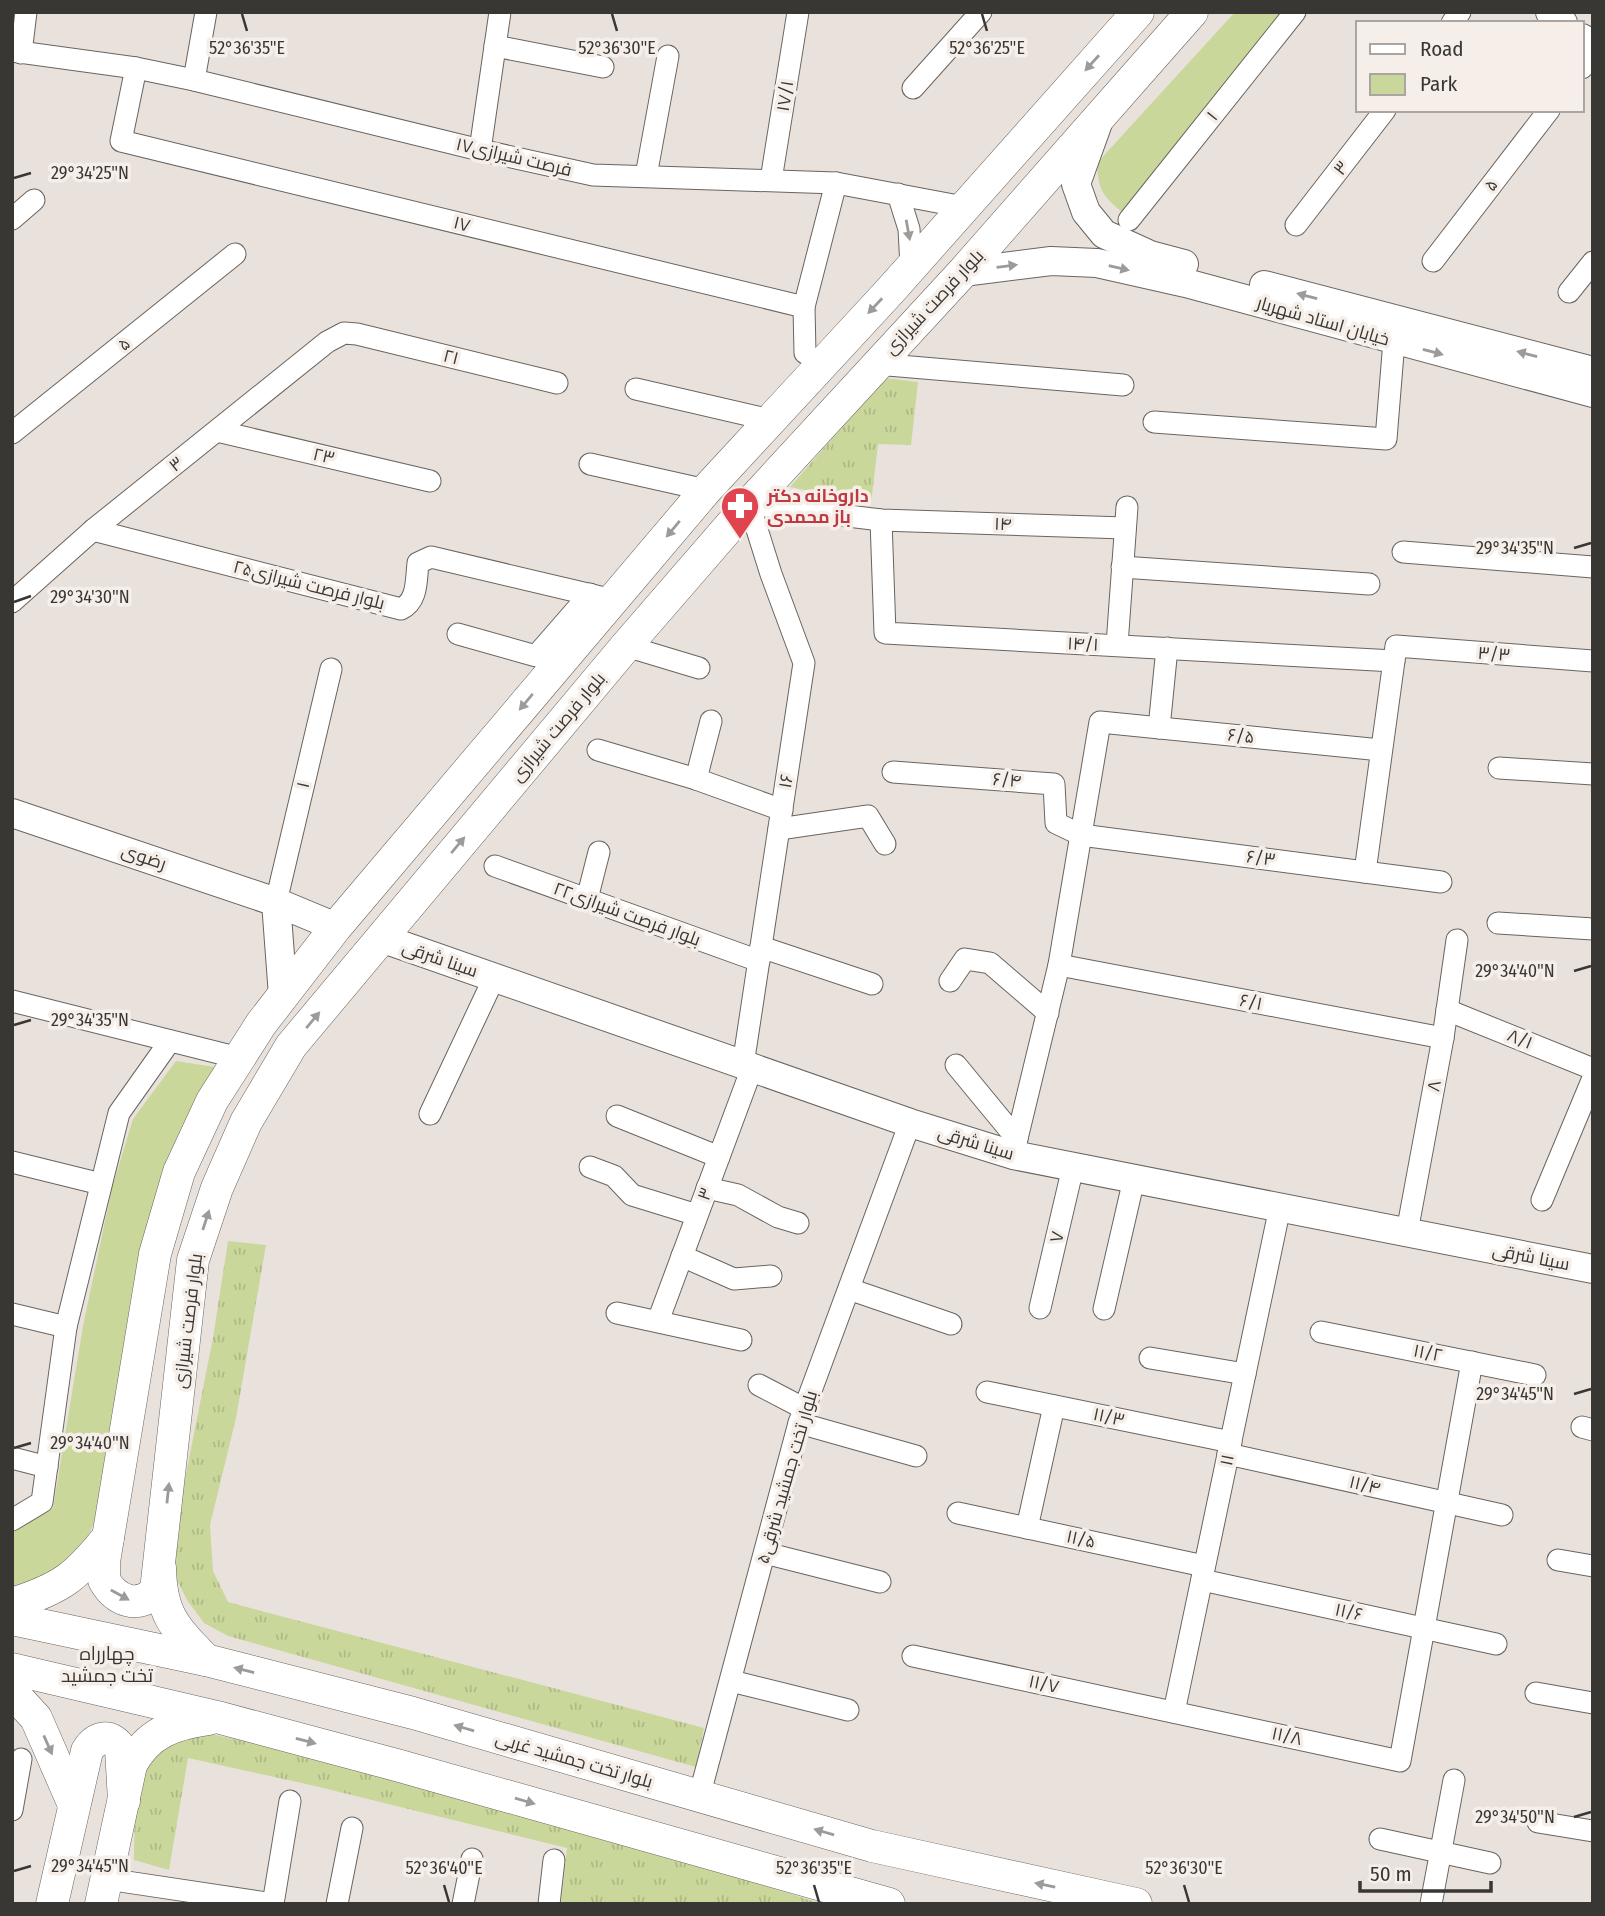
<svg xmlns="http://www.w3.org/2000/svg" width="1605" height="1916" font-family="'Fira Sans Condensed',Cairo,sans-serif">
<style>
.grass{fill:url(#grass-tufts)}
.green{fill:#cad79b}
.lines{fill:none;stroke-linecap:round;stroke-linejoin:round}
.street-casing{stroke:#6a645f;stroke-width:23}
.secondary-casing{stroke:#6a645f;stroke-width:30}
.primary-casing{stroke:#6a645f;stroke-width:33}
.street{stroke:#fff;stroke-width:21}
.secondary{stroke:#fff;stroke-width:28}
.primary{stroke:#fff;stroke-width:32}
.oneway{fill:#9c9b9a}
.ticks{fill:none;stroke:#393734;stroke-width:2.5}
.labels{text-anchor:middle;stroke-width:7;stroke-linejoin:round;paint-order:stroke}
.street-label{font-size:18px;fill:#393734;stroke:#f6efe9}
.health-label{font-size:18px;font-weight:bold;fill:#be3a42;stroke:#f6efe9;text-anchor:start}
.neighbourhood-label{font-size:19px;fill:#39342f;stroke:#f6efe9}
.ticks-label{font-size:18px;text-anchor:middle;fill:#393734;stroke:#f6efe9;stroke-width:7;stroke-linejoin:round;paint-order:stroke}
</style>
<defs>
<pattern id="grass-tufts" width="24" height="20" patternUnits="userSpaceOnUse" patternTransform="scale(1.75)"><rect width="24" height="20" fill="#cad79b"/><path d="M3 7l-1-3M5 7V3M7 7l1-3M15 17l-1-3M17 17v-4M19 17l1-3" fill="none" stroke="#aeb986"/></pattern>
</defs>
<rect width="100%" height="100%" fill="#e9e2dc"/>
<g class="grass">
<polygon points="885,378 918,382 911,445 878,444 871,504 790,487"/>
<polygon points="228,1241 266,1245 236,1418 210,1525 213,1571 228,1602 704,1728 696,1767 228,1636 204,1623 187,1600 172,1570 172,1544 213,1338"/>
<path d="M206 1733C415 1776 619 1839 822 1904H561L567 1848 315 1786 188 1758 169 1870 134 1860C135 1833 132 1760 159 1746 172 1739 192 1737 206 1733Z"/>
</g>
<g class="green">
<path d="M1235 12H1284L1122 212C1102 196 1098 189 1097 163Z"/>
<polygon points="176,1061 215,1067 96,1518 84,1546 70,1566 12,1591 12,1533 53,1508 83,1326 112,1188 133,1119"/>
</g>
<g class="lines">
<g class="street-casing">
<g id="street">
<polyline points="1452,23 1460,12"/>
<polyline points="495,46 603,67"/>
<polyline points="12,51 136,68 194,80 480,150 593,175 836,183 964,207"/>
<polyline points="21,53 26,12"/>
<polyline points="136,68 121,141 804,307"/>
<polyline points="1582,68 1593,54"/>
<polyline points="194,80 206,12"/>
<polyline points="913,88 981,12"/>
<polyline points="480,150 500,12"/>
<polyline points="646,176 668,56"/>
<polyline points="771,180 798,12"/>
<polyline points="898,194 909,229 911,267"/>
<polyline points="12,219 34,200"/>
<polyline points="1129,220 1295,12"/>
<polyline points="1296,225 1385,110"/>
<polyline points="1433,261 1549,110"/>
<polyline points="1569,292 1593,262"/>
<polyline points="805,353 804,307 836,183"/>
<polyline points="876,364 1123,385"/>
<polyline points="636,389 770,420"/>
<polyline points="1154,422 1386,439 1394,341"/>
<polyline points="217,431 430,481"/>
<polyline points="12,433 235,254"/>
<polyline points="590,464 706,490"/>
<polyline points="881,520 885,633 1394,661"/>
<path d="M93 530 401 609C418 601 416 580 418 563L431 557 613 600"/>
<polyline points="1403,552 1593,567"/>
<polyline points="1122,567 1369,584"/>
<polyline points="12,602 93,530 327,342 344,333 357,334 557,383"/>
<polyline points="458,634 536,656 590,594"/>
<polyline points="1117,645 1127,507"/>
<polyline points="626,646 699,668"/>
<polyline points="1159,728 1167,648"/>
<polyline points="598,750 696,779 782,810"/>
<polyline points="1499,768 1593,774"/>
<polyline points="893,772 1054,784 1056,823 1081,835 1441,882"/>
<polyline points="696,779 711,721"/>
<polyline points="779,829 868,816 885,844"/>
<polyline points="495,866 759,961"/>
<polyline points="1365,872 1396,646 1593,661"/>
<polyline points="587,899 599,852"/>
<polyline points="276,902 331,669"/>
<polyline points="1498,923 1593,929"/>
<polyline points="761,947 872,984"/>
<polyline points="1059,965 1443,1038"/>
<polyline points="950,981 965,959 990,963 1048,1013"/>
<polyline points="12,1001 239,1058"/>
<polyline points="1447,1010 1593,1069"/>
<polyline points="743,1065 804,663 771,574 749,504 881,520 1125,528"/>
<polyline points="956,1065 1017,1139"/>
<polyline points="430,1114 494,978"/>
<polyline points="617,1116 719,1157"/>
<polyline points="1013,1155 1059,965 1100,722 1381,750"/>
<polyline points="12,1162 101,1184"/>
<polyline points="590,1167 614,1176 632,1195 697,1215"/>
<polyline points="707,1188 738,1195 778,1217 798,1223"/>
<polyline points="1542,1200 1593,1078"/>
<polyline points="1407,1232 1443,1038 1457,940"/>
<polyline points="682,1256 734,1279 771,1276"/>
<polyline points="849,1289 951,1324"/>
<polyline points="1040,1308 1073,1167"/>
<polyline points="1104,1309 1134,1179"/>
<polyline points="617,1313 741,1340"/>
<polyline points="12,1314 66,1327"/>
<polyline points="658,1321 752,1068"/>
<polyline points="1321,1332 1535,1375"/>
<polyline points="1150,1358 1245,1374"/>
<polyline points="759,1385 805,1409"/>
<polyline points="987,1392 1231,1442"/>
<polyline points="799,1423 916,1456"/>
<polyline points="1582,1427 1593,1430"/>
<polyline points="1228,1454 1502,1515"/>
<polyline points="12,1458 47,1467"/>
<polyline points="958,1513 1204,1566"/>
<polyline points="12,1520 42,1502 66,1327 119,1113 170,1041"/>
<polyline points="1027,1528 1054,1406"/>
<polyline points="765,1553 880,1582"/>
<polyline points="1558,1560 1593,1566"/>
<polyline points="1202,1580 1496,1644"/>
<polyline points="913,1656 1400,1761 1472,1362"/>
<polyline points="731,1681 848,1710"/>
<polyline points="1536,1693 1593,1703"/>
<polyline points="1174,1712 1280,1207"/>
<polyline points="699,1797 799,1423 910,1123"/>
<polyline points="12,1810 21,1759"/>
<polyline points="1538,1822 1593,1831"/>
<polyline points="1380,1839 1490,1863"/>
<polyline points="107,1879 273,1904"/>
<polyline points="273,1904 290,1801"/>
<polyline points="337,1904 352,1828"/>
<polyline points="463,1904 472,1859"/>
<polyline points="549,1904 554,1860"/>
<polyline points="1431,1904 1454,1780"/>
</g>
</g>
<g class="secondary-casing">
<g id="secondary">
<polyline points="1550,12 1563,23"/>
<polyline points="1582,38 1593,46"/>
<polyline points="1099,120 1076,184 1086,212 1104,234 1150,255 1184,264"/>
<polyline points="963,272 1051,261 1097,263 1186,283 1593,393"/>
<polyline points="1264,285 1593,371"/>
<polyline points="12,813 276,902"/>
<polyline points="381,938 910,1123 1013,1155 1593,1269"/>
<polyline points="283,996 276,902 336,927"/>
</g>
</g>
<g class="primary-casing">
<g id="primary">
<path d="M1138 12 890 291 706 490 336 927 261 1024 212 1101 179 1172 155 1254 104 1562V1580C115 1600 139 1611 156 1590L193 1260 217 1188 246 1122 291 1046 626 646 749 504 963 272 1192 12"/>
<path d="M160 1568C161 1615 175 1628 206 1660"/>
<path d="M12 1604C62 1588 76 1577 108 1537"/>
<polyline points="12,1619 206,1660 413,1713 872,1846 1136,1904"/>
<polyline points="12,1669 217,1717 400,1766 889,1904"/>
<polyline points="12,1692 36,1718 74,1805"/>
<path d="M52 1904 87 1751C96 1736 111 1733 121 1749L124 1801"/>
<path d="M101 1904 131 1765C148 1732 174 1724 209 1719"/>
</g>
</g>
<use href="#street" class="street"/>
<use href="#secondary" class="secondary"/>
<use href="#primary" class="primary"/>
</g>
<defs><path id="oneway-solid" d="M-6-.8H1V-3.2L6.5 0L1 3.2V.8H-6Z" transform="scale(1.75)"/></defs>
<g class="oneway">
<use href="#oneway-solid" transform="translate(1092 63) rotate(132)"/>
<use href="#oneway-solid" transform="translate(908 230) rotate(80)"/>
<use href="#oneway-solid" transform="translate(1007 266) rotate(-7)"/>
<use href="#oneway-solid" transform="translate(1119 268) rotate(13)"/>
<use href="#oneway-solid" transform="translate(1307 296) rotate(-165)"/>
<use href="#oneway-solid" transform="translate(875 306) rotate(133)"/>
<use href="#oneway-solid" transform="translate(1433 352) rotate(15)"/>
<use href="#oneway-solid" transform="translate(1527 354) rotate(-165)"/>
<use href="#oneway-solid" transform="translate(673 529) rotate(130)"/>
<use href="#oneway-solid" transform="translate(526 702) rotate(130)"/>
<use href="#oneway-solid" transform="translate(458 845) rotate(-50)"/>
<use href="#oneway-solid" transform="translate(313 1020) rotate(-50)"/>
<use href="#oneway-solid" transform="translate(206 1220) rotate(-72)"/>
<use href="#oneway-solid" transform="translate(168 1493) rotate(-84)"/>
<use href="#oneway-solid" transform="translate(120 1595) rotate(29)"/>
<use href="#oneway-solid" transform="translate(244 1670) rotate(-166)"/>
<use href="#oneway-solid" transform="translate(464 1728) rotate(-164)"/>
<use href="#oneway-solid" transform="translate(306 1741) rotate(15)"/>
<use href="#oneway-solid" transform="translate(48 1745) rotate(66)"/>
<use href="#oneway-solid" transform="translate(525 1801) rotate(16)"/>
<use href="#oneway-solid" transform="translate(824 1832) rotate(-164)"/>
<use href="#oneway-solid" transform="translate(1045 1885) rotate(-168)"/>
</g>
<path class="ticks" d="M242 14 247 31M612 14 617 31M982 14 987 31M14 178 31 173M1574 548 1591 543M14 602 31 596M1574 971 1591 966M14 1025 31 1020M1574 1394 1591 1389M14 1448 31 1443M1574 1817 1591 1812M14 1871 31 1866M444 1885 449 1902M814 1885 819 1902M1184 1885 1189 1902"/>
<defs>
<g id="pharmacy-pin" transform="scale(2.0125)"><path d="M0 17L-7.5 6A9.5 9.5 0 1 1 7.5 6Z" fill="#e0444e" stroke="#f6efe9"/><path d="M-2-6h4v4h4v4h-4v4h-4v-4h-4v-4h4Z" fill="#fff"/></g>
</defs>
<g fill-rule="evenodd">
<use href="#pharmacy-pin" x="740" y="506"/>
</g>
<g class="labels">
<g class="street-label">
<text transform="translate(785 96) rotate(-81)" y="6">۱۷/۱</text>
<text transform="translate(1212 116) rotate(-51)" y="6">۱</text>
<text transform="translate(514 157) rotate(13)" y="6">۱۷فرصت شیرازی</text>
<text transform="translate(1341 168) rotate(-52)" y="6">۳</text>
<text transform="translate(1491 185) rotate(-52)" y="6">۵</text>
<text transform="translate(462 224) rotate(14)" y="6">۱۷</text>
<text transform="translate(934 302) rotate(-47)" y="6">بلوار فرصت شیرازی</text>
<text transform="translate(1323 321) rotate(16)" y="6">خیابان استاد شهریار</text>
<text transform="translate(124 344) rotate(-39)" y="6">۵</text>
<text transform="translate(451 357) rotate(14)" y="6">۲۱</text>
<text transform="translate(324 456) rotate(13)" y="6">۲۳</text>
<text transform="translate(176 464) rotate(-39)" y="6">۳</text>
<text transform="translate(1003 524) rotate(2)" y="6">۱۴</text>
<text transform="translate(309 585) rotate(14)" y="6">بلوار فرصت شیرازی۲۵</text>
<text transform="translate(1083 644) rotate(3)" y="6">۱۴/۱</text>
<text transform="translate(1494 654) rotate(4)" y="6">۳/۳</text>
<text transform="translate(558 727) rotate(-50)" y="6">بلوار فرصت شیرازی</text>
<text transform="translate(1241 736) rotate(6)" y="6">۶/۵</text>
<text transform="translate(1007 780) rotate(4)" y="6">۶/۴</text>
<text transform="translate(786 781) rotate(-81)" y="6">۱۶</text>
<text transform="translate(303 785) rotate(-77)" y="6">۱</text>
<text transform="translate(144 857) rotate(19)" y="6">رضوی</text>
<text transform="translate(1261 858) rotate(7)" y="6">۶/۳</text>
<text transform="translate(627 914) rotate(20)" y="6">بلوار فرصت شیرازی۲۲</text>
<text transform="translate(440 959) rotate(19)" y="6">سینا شرقی</text>
<text transform="translate(1251 1002) rotate(11)" y="6">۶/۱</text>
<text transform="translate(1520 1039) rotate(22)" y="6">۸/۱</text>
<text transform="translate(1434 1086) rotate(-80)" y="6">۸</text>
<text transform="translate(976 1143) rotate(17)" y="6">سینا شرقی</text>
<text transform="translate(705 1194) rotate(-70)" y="6">۳</text>
<text transform="translate(1057 1237) rotate(-77)" y="6">۷</text>
<text transform="translate(1531 1257) rotate(11)" y="6">سینا شرقی</text>
<text transform="translate(188 1321) rotate(-83)" y="6">بلوار فرصت شیرازی</text>
<text transform="translate(1428 1353) rotate(11)" y="6">۱۱/۲</text>
<text transform="translate(1109 1417) rotate(12)" y="6">۱۱/۳</text>
<text transform="translate(1227 1460) rotate(-78)" y="6">۱۱</text>
<text transform="translate(787 1477) rotate(-74)" y="6">بلوار تخت جمشید شرقی۵</text>
<text transform="translate(1365 1485) rotate(13)" y="6">۱۱/۴</text>
<text transform="translate(1081 1539) rotate(12)" y="6">۱۱/۵</text>
<text transform="translate(1349 1612) rotate(12)" y="6">۱۱/۶</text>
<text transform="translate(1044 1684) rotate(12)" y="6">۱۱/۷</text>
<text transform="translate(1287 1736) rotate(12)" y="6">۱۱/۸</text>
<text transform="translate(574 1760) rotate(16)" y="6">بلوار تخت جمشید غربی</text>
</g>
<g class="health-label">
<text x="767" y="502">داروخانه دکتر<tspan x="767" dy="21">باز محمدی</tspan></text>
</g>
<g class="neighbourhood-label">
<text x="107" y="1660">چهارراه<tspan x="107" dy="22">تخت جمشید</tspan></text>
</g>
</g>
<g class="ticks-label">
<text x="247" y="54">52°36'35"E</text>
<text x="617" y="54">52°36'30"E</text>
<text x="987" y="54">52°36'25"E</text>
<text x="90" y="179">29°34'25"N</text>
<text x="1515" y="554">29°34'35"N</text>
<text x="90" y="603">29°34'30"N</text>
<text x="1515" y="977">29°34'40"N</text>
<text x="90" y="1026">29°34'35"N</text>
<text x="1515" y="1400">29°34'45"N</text>
<text x="90" y="1449">29°34'40"N</text>
<text x="1515" y="1823">29°34'50"N</text>
<text x="90" y="1872">29°34'45"N</text>
<text x="444" y="1874">52°36'40"E</text>
<text x="814" y="1874">52°36'35"E</text>
<text x="1184" y="1874">52°36'30"E</text>
</g>
<rect width="1605" height="1916" fill="none" stroke="#393734" stroke-width="28"/>
<rect x="1356" y="21" width="228" height="91" fill="#f6efe9" stroke="#aaa5a1" stroke-width="2"/>
<rect x="1370" y="44" width="35" height="10" fill="#ffffff" stroke="#aaa5a1" stroke-width="2"/>
<text x="1420" y="56" font-size="21" fill="#393734">Road</text>
<rect x="1370" y="74" width="35" height="21" fill="#cad79b" stroke="#aaa5a1" stroke-width="2"/>
<text x="1420" y="91" font-size="21" fill="#393734">Park</text>
<path d="M1360 1881v10h131v-10" fill="none" stroke="#393734" stroke-width="3.5"/>
<text x="1370" y="1881" font-size="21" fill="#393734" stroke="#f6efe9" stroke-width="5" paint-order="stroke">50 m</text>
</svg>
